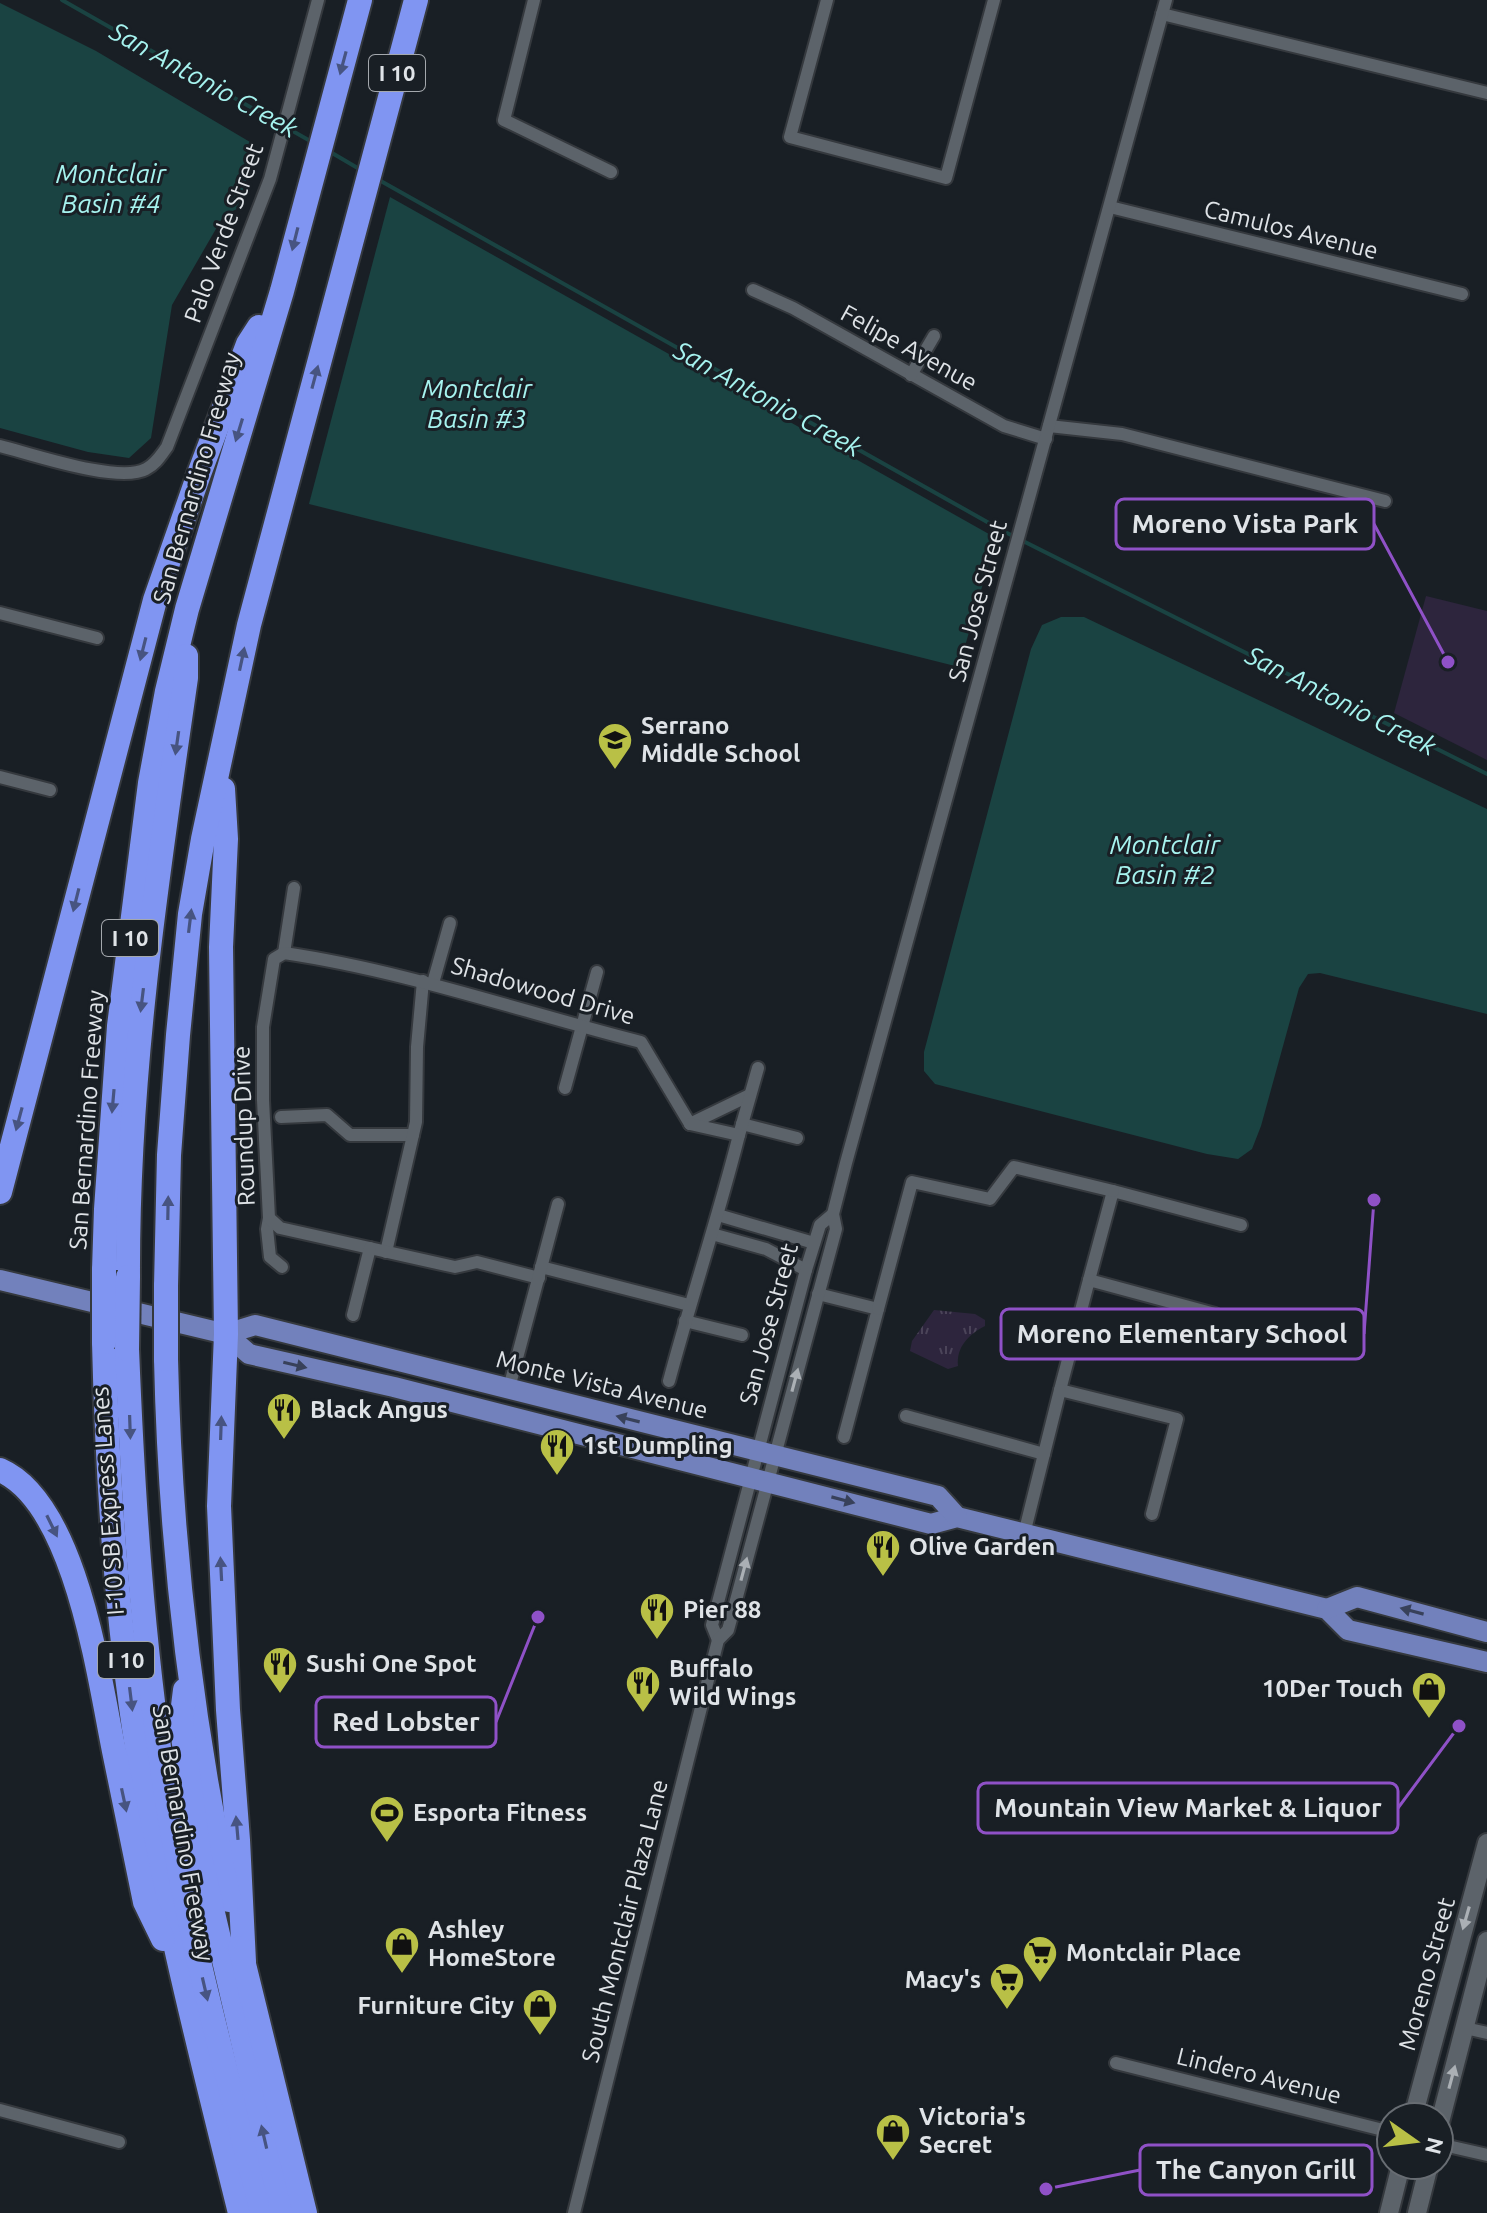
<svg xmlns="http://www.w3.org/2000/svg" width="1487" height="2213" font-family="Ubuntu,sans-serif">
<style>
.grass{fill:url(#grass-tufts)}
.park{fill:#2d253d}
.water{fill:#1a4342}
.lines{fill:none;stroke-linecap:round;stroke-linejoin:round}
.stream{stroke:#1a4342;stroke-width:4}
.street-casing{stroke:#35393e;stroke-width:16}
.secondary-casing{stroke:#35393e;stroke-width:22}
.primary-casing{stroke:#35393e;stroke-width:24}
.highway-casing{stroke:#35393e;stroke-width:28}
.street{stroke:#5c636a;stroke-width:12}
.secondary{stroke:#5c636a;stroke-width:18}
.primary{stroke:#7281bc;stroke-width:20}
.highway{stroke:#8095f2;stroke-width:24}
.highway-bridge-casing{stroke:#35393e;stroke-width:28;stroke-linecap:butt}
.highway-bridge{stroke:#8095f2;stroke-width:24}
.oneway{fill:#475481}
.oneway2{fill:#38415a}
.oneway3{fill:#abb0b5}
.labels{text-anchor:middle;stroke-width:6;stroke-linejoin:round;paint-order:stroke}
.shield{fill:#191f25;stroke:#a4a8ad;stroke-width:2}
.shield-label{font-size:22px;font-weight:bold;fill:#dfe3e7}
.street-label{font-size:24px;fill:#dfe3e7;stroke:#191f25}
.poi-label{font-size:24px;font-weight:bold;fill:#dfe3e7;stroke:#191f25;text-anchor:start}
.water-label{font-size:26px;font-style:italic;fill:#a6f3ef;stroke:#191f25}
.leader{fill:none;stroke:#8f51c7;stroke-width:3}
.callout-dot{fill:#8f51c7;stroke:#191f25;stroke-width:3}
.callout{fill:#191f25;stroke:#8f51c7;stroke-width:3}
.callout-label{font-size:26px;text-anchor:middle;font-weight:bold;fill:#dfe3e7}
</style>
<defs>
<pattern id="grass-tufts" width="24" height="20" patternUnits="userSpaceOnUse" patternTransform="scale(2)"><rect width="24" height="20" fill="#2d253d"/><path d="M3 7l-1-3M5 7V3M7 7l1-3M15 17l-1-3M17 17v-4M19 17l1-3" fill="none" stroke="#4b4459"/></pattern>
</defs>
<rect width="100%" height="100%" fill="#191f25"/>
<path class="grass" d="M934 1310 975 1314 985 1320V1326C969 1334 956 1347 958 1366L948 1369 910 1351 912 1341Z"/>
<polygon class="park" points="1426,596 1487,611 1487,760 1394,713"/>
<g class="water">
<polygon points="0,3 96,51 250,142 256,150 237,209 224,215 172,305 151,438 129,458 88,452 0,428"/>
<polygon points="390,197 996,538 959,667 309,504"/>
<polygon points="1061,617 1084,617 1487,809 1487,1014 1320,973 1308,974 1299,988 1261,1126 1252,1149 1238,1159 1207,1154 935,1084 924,1071 924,1052 1031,649 1042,625"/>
</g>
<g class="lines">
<g class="stream">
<polyline points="62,0 312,142"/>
<polyline points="327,150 361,170"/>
<polyline points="379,180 1005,532 1487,774"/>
</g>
<g class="street-casing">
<g id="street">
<polyline points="534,0 504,120 611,172"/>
<polyline points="827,0 790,137 946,178 994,0"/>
<polyline points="1162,14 1487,93"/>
<polyline points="1110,207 1462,294"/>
<polyline points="753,290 793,308 1004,426 1046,439"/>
<polyline points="911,375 934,336"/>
<polyline points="1049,426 1122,434 1385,501"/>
<path d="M0 446C32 454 119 484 146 469 156 464 161 455 167 447L270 179 318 0"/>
<polyline points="0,613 97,638"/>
<polyline points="0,777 50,790"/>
<polyline points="284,953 294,888"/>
<polyline points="433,983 450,923"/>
<polyline points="565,1088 597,972"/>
<polyline points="281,1117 327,1115 350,1135 413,1135"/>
<polyline points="690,1124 750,1095"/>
<polyline points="742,1124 797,1138"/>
<polyline points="739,1135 758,1068"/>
<polyline points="718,1215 814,1243"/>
<polyline points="269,1218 267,1229 270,1257 282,1267"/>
<polyline points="712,1234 766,1249 806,1270"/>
<polyline points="386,1252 416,1122 417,1047 423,981"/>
<polyline points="541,1267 689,1305"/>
<path d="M539 1278 477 1262 455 1267 280 1228 269 1218 263 1100V1027L274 959 284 953C406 971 522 1012 641 1042L690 1124"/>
<polyline points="1089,1280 1113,1191 1241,1225"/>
<polyline points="818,1294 878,1309 844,1437"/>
<polyline points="878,1309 912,1182 990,1199 1014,1167 1113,1191"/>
<polyline points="353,1315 370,1248"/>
<polyline points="685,1321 742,1335"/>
<path d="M669 1381C691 1299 718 1218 739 1135L690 1124"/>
<polyline points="509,1388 558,1204"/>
<polyline points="1060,1390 1089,1280 1215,1314"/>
<polyline points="906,1416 1044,1454"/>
<polyline points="1024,1534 1060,1390 1177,1419 1152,1514"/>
<polyline points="718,1640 712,1625 806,1270 820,1225 833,1214"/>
<polyline points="1465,2028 1487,2033"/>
<polyline points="1116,2063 1391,2132"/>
<polyline points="0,2110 119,2142"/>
<polyline points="1439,2144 1487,2155"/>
<polyline points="574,2213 718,1640 728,1630 836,1229 833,1214 846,1163 1166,0"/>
</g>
</g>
<g class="secondary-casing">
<g id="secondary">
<polyline points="1413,2117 1487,1843"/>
<polyline points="1439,2126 1487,1941"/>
<polyline points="1389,2213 1401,2165"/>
<polyline points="1417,2213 1429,2165"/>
</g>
</g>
<g class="primary-casing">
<g id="primary">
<polyline points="0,1280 226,1334 249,1354 394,1387 931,1524 957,1517 1327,1609 1348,1630 1487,1662"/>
<polyline points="226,1334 255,1325 938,1496 957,1517"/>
<polyline points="1327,1609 1357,1597 1487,1632"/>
</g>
</g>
<g class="highway-casing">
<g id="highway">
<polyline points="223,789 226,839 221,947 226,1334 219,1506 228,1710 238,1840 244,1962"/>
<polyline points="0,1192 155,600 199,474 248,344 259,327"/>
<polyline points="104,1270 106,1209 119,1026 150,783 167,691 187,609 282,291 360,0"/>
<path d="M128 1277C127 1075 157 877 186 678V656"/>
<polyline points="166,1286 169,1155 178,1035 190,914 203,839 249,625 416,0"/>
<path d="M104 1342C107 1471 115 1600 134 1728 159 1892 200 2052 240 2213"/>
<path d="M127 1349C133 1496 142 1642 165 1788 187 1932 227 2072 262 2213"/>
<path d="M166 1359C170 1541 191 1723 229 1900"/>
<path d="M0 1470C76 1503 99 1678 114 1751 124 1802 135 1852 145 1902L163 1939"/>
<polyline points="185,1690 181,1722 199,1853 283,2213"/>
<polyline points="240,1948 305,2213"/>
</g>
</g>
<use href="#street" class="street"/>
<use href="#secondary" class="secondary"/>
<use href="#primary" class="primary"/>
<use href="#highway" class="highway"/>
<g class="highway-bridge-casing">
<g id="highway-bridge">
<polyline points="104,1342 104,1270"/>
<polyline points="127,1349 128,1277"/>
<polyline points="166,1359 166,1286"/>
</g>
</g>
<use href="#highway-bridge" class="highway-bridge"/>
</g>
<defs><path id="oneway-solid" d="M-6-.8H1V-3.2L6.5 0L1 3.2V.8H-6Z" transform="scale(2)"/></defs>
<g class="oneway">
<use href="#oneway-solid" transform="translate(343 63) rotate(105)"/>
<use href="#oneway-solid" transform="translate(295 239) rotate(104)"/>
<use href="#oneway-solid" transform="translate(315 377) rotate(-75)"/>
<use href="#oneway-solid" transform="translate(239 430) rotate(107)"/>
<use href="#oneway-solid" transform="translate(143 649) rotate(104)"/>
<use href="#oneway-solid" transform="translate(242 659) rotate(-78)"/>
<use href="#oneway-solid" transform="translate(177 743) rotate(98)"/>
<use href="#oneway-solid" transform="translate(76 900) rotate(104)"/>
<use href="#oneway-solid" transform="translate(190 921) rotate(-83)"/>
<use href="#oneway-solid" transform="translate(142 1000) rotate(97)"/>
<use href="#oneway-solid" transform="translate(113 1101) rotate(95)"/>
<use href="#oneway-solid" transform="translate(19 1119) rotate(105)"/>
<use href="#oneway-solid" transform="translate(168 1208) rotate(-89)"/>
<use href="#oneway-solid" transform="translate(130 1427) rotate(88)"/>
<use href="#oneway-solid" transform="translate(221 1428) rotate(-88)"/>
<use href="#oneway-solid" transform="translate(52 1526) rotate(64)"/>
<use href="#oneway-solid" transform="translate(221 1569) rotate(-93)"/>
<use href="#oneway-solid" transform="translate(131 1699) rotate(83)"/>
<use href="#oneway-solid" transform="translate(124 1800) rotate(78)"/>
<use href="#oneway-solid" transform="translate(237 1828) rotate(-95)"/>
<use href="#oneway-solid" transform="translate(205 1989) rotate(77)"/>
<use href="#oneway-solid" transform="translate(264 2137) rotate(-103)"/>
</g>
<g class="oneway2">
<use href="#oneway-solid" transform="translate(295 1365) rotate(13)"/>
<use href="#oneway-solid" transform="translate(628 1419) rotate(-166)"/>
<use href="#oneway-solid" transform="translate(843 1500) rotate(15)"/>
<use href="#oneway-solid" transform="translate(1412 1611) rotate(-165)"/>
</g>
<g class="oneway3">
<use href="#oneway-solid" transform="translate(795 1380) rotate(-75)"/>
<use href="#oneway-solid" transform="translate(744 1569) rotate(-75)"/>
<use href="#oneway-solid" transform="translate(1466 1918) rotate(106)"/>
<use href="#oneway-solid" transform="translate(1452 2077) rotate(-75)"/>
</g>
<defs>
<g id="school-pin" transform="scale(1.8)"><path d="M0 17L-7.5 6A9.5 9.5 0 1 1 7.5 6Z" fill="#b9c046" stroke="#191f25"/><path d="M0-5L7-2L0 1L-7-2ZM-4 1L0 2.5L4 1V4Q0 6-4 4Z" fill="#111"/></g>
<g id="restaurant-pin" transform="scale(1.8)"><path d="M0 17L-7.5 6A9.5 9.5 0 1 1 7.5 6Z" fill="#b9c046" stroke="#191f25"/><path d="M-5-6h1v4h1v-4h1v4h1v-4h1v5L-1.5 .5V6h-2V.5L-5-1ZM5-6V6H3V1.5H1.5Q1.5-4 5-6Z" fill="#111"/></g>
<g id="shop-pin" transform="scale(1.8)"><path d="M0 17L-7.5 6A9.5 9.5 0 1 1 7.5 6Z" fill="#b9c046" stroke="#191f25"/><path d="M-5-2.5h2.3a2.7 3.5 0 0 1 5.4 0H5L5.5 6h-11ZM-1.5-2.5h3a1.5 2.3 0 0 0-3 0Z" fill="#111"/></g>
<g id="stadium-pin" transform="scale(1.8)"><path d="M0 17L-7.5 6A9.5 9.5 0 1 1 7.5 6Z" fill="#b9c046" stroke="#191f25"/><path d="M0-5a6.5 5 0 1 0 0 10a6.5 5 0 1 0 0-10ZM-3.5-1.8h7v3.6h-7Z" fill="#111"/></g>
<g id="supermarket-pin" transform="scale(1.8)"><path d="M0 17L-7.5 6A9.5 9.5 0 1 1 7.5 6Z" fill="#b9c046" stroke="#191f25"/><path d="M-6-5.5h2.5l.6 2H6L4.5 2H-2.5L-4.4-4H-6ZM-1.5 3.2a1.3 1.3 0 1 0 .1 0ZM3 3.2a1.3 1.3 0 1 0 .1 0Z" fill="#111"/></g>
</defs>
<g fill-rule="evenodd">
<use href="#school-pin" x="615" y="740"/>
<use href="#restaurant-pin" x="284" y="1410"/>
<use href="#restaurant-pin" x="557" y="1446"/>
<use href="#restaurant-pin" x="883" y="1547"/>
<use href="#restaurant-pin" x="657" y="1610"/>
<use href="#restaurant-pin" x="280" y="1664"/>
<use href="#restaurant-pin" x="643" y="1683"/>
<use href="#shop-pin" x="1429" y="1689"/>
<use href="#stadium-pin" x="387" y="1813"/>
<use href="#shop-pin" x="402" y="1944"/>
<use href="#supermarket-pin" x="1040" y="1953"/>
<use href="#supermarket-pin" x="1007" y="1980"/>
<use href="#shop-pin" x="540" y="2006"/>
<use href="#shop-pin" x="893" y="2131"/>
</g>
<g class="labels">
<g class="shield">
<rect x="369" y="55" width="56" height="36" rx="6"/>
<rect x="102" y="920" width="56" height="36" rx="6"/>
<rect x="98" y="1642" width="56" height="36" rx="6"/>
</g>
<g class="shield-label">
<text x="397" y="81">I 10</text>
<text x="130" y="946">I 10</text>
<text x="126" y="1668">I 10</text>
</g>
<g class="street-label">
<text transform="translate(1291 230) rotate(14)" y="8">Camulos Avenue</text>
<text transform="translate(224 233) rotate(-70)" y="8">Palo Verde Street</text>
<text transform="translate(909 348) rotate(29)" y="8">Felipe Avenue</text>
<text transform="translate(197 478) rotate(-74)" y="8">San Bernardino Freeway</text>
<text transform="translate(978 601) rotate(-75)" y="8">San Jose Street</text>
<text transform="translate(543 991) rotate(16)" y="8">Shadowood Drive</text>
<text transform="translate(87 1120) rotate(-86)" y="8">San Bernardino Freeway</text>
<text transform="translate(244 1126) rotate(-92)" y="8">Roundup Drive</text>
<text transform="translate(769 1324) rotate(-75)" y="8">San Jose Street</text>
<text transform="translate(602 1385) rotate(14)" y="8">Monte Vista Avenue</text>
<text transform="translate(108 1501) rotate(-94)" y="8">I-10 SB Express Lanes</text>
<text transform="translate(183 1833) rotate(80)" y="8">San Bernardino Freeway</text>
<text transform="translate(625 1921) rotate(-76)" y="8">South Montclair Plaza Lane</text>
<text transform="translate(1427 1974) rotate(-75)" y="8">Moreno Street</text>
<text transform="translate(1259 2076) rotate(14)" y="8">Lindero Avenue</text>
</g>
<g class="poi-label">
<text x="641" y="734">Serrano<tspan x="641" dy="28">Middle School</tspan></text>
<text x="310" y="1418">Black Angus</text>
<text x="583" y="1454">1st Dumpling</text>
<text x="909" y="1555">Olive Garden</text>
<text x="683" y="1618">Pier 88</text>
<text x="306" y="1672">Sushi One Spot</text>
<text x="669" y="1677">Buffalo<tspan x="669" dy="28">Wild Wings</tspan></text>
<text x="1403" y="1697" text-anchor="end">10Der Touch</text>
<text x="413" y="1821">Esporta Fitness</text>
<text x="428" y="1938">Ashley<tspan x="428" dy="28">HomeStore</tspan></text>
<text x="1066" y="1961">Montclair Place</text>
<text x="981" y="1988" text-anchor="end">Macy's</text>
<text x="514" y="2014" text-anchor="end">Furniture City</text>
<text x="919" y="2125">Victoria's<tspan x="919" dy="28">Secret</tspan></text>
</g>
<g class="water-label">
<text transform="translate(204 80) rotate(29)" y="9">San Antonio Creek</text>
<text x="111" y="183">Montclair<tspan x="111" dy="30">Basin #4</tspan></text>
<text x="477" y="398">Montclair<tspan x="477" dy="30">Basin #3</tspan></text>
<text transform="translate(768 399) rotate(29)" y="9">San Antonio Creek</text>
<text transform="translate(1341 701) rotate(27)" y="9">San Antonio Creek</text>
<text x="1165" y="854">Montclair<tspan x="1165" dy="30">Basin #2</tspan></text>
</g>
</g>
<path class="leader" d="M1448 662L1374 524M1374 1200L1364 1334M538 1617L496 1722M1459 1726L1398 1808M1046 2189L1140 2170"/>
<g class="callout-dot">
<circle cx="1448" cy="662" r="8"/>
<circle cx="1374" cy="1200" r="8"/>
<circle cx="538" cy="1617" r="8"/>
<circle cx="1459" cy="1726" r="8"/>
<circle cx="1046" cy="2189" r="8"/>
</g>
<g class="callout">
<rect x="1116" y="499" width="258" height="50" rx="8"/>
<rect x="1001" y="1309" width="363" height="50" rx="8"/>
<rect x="316" y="1697" width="180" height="50" rx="8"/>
<rect x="978" y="1783" width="420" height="50" rx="8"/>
<rect x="1140" y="2145" width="232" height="50" rx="8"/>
</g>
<g class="callout-label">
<text x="1245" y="533">Moreno Vista Park</text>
<text x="1182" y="1343">Moreno Elementary School</text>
<text x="406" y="1731">Red Lobster</text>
<text x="1188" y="1817">Mountain View Market &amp; Liquor</text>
<text x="1256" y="2179">The Canyon Grill</text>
</g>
<g transform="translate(1415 2141) rotate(104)"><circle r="38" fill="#191f25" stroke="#686d73" stroke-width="2"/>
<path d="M0-6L14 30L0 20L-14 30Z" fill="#b9c046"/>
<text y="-12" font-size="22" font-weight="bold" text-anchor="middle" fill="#dfe3e7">N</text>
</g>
</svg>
